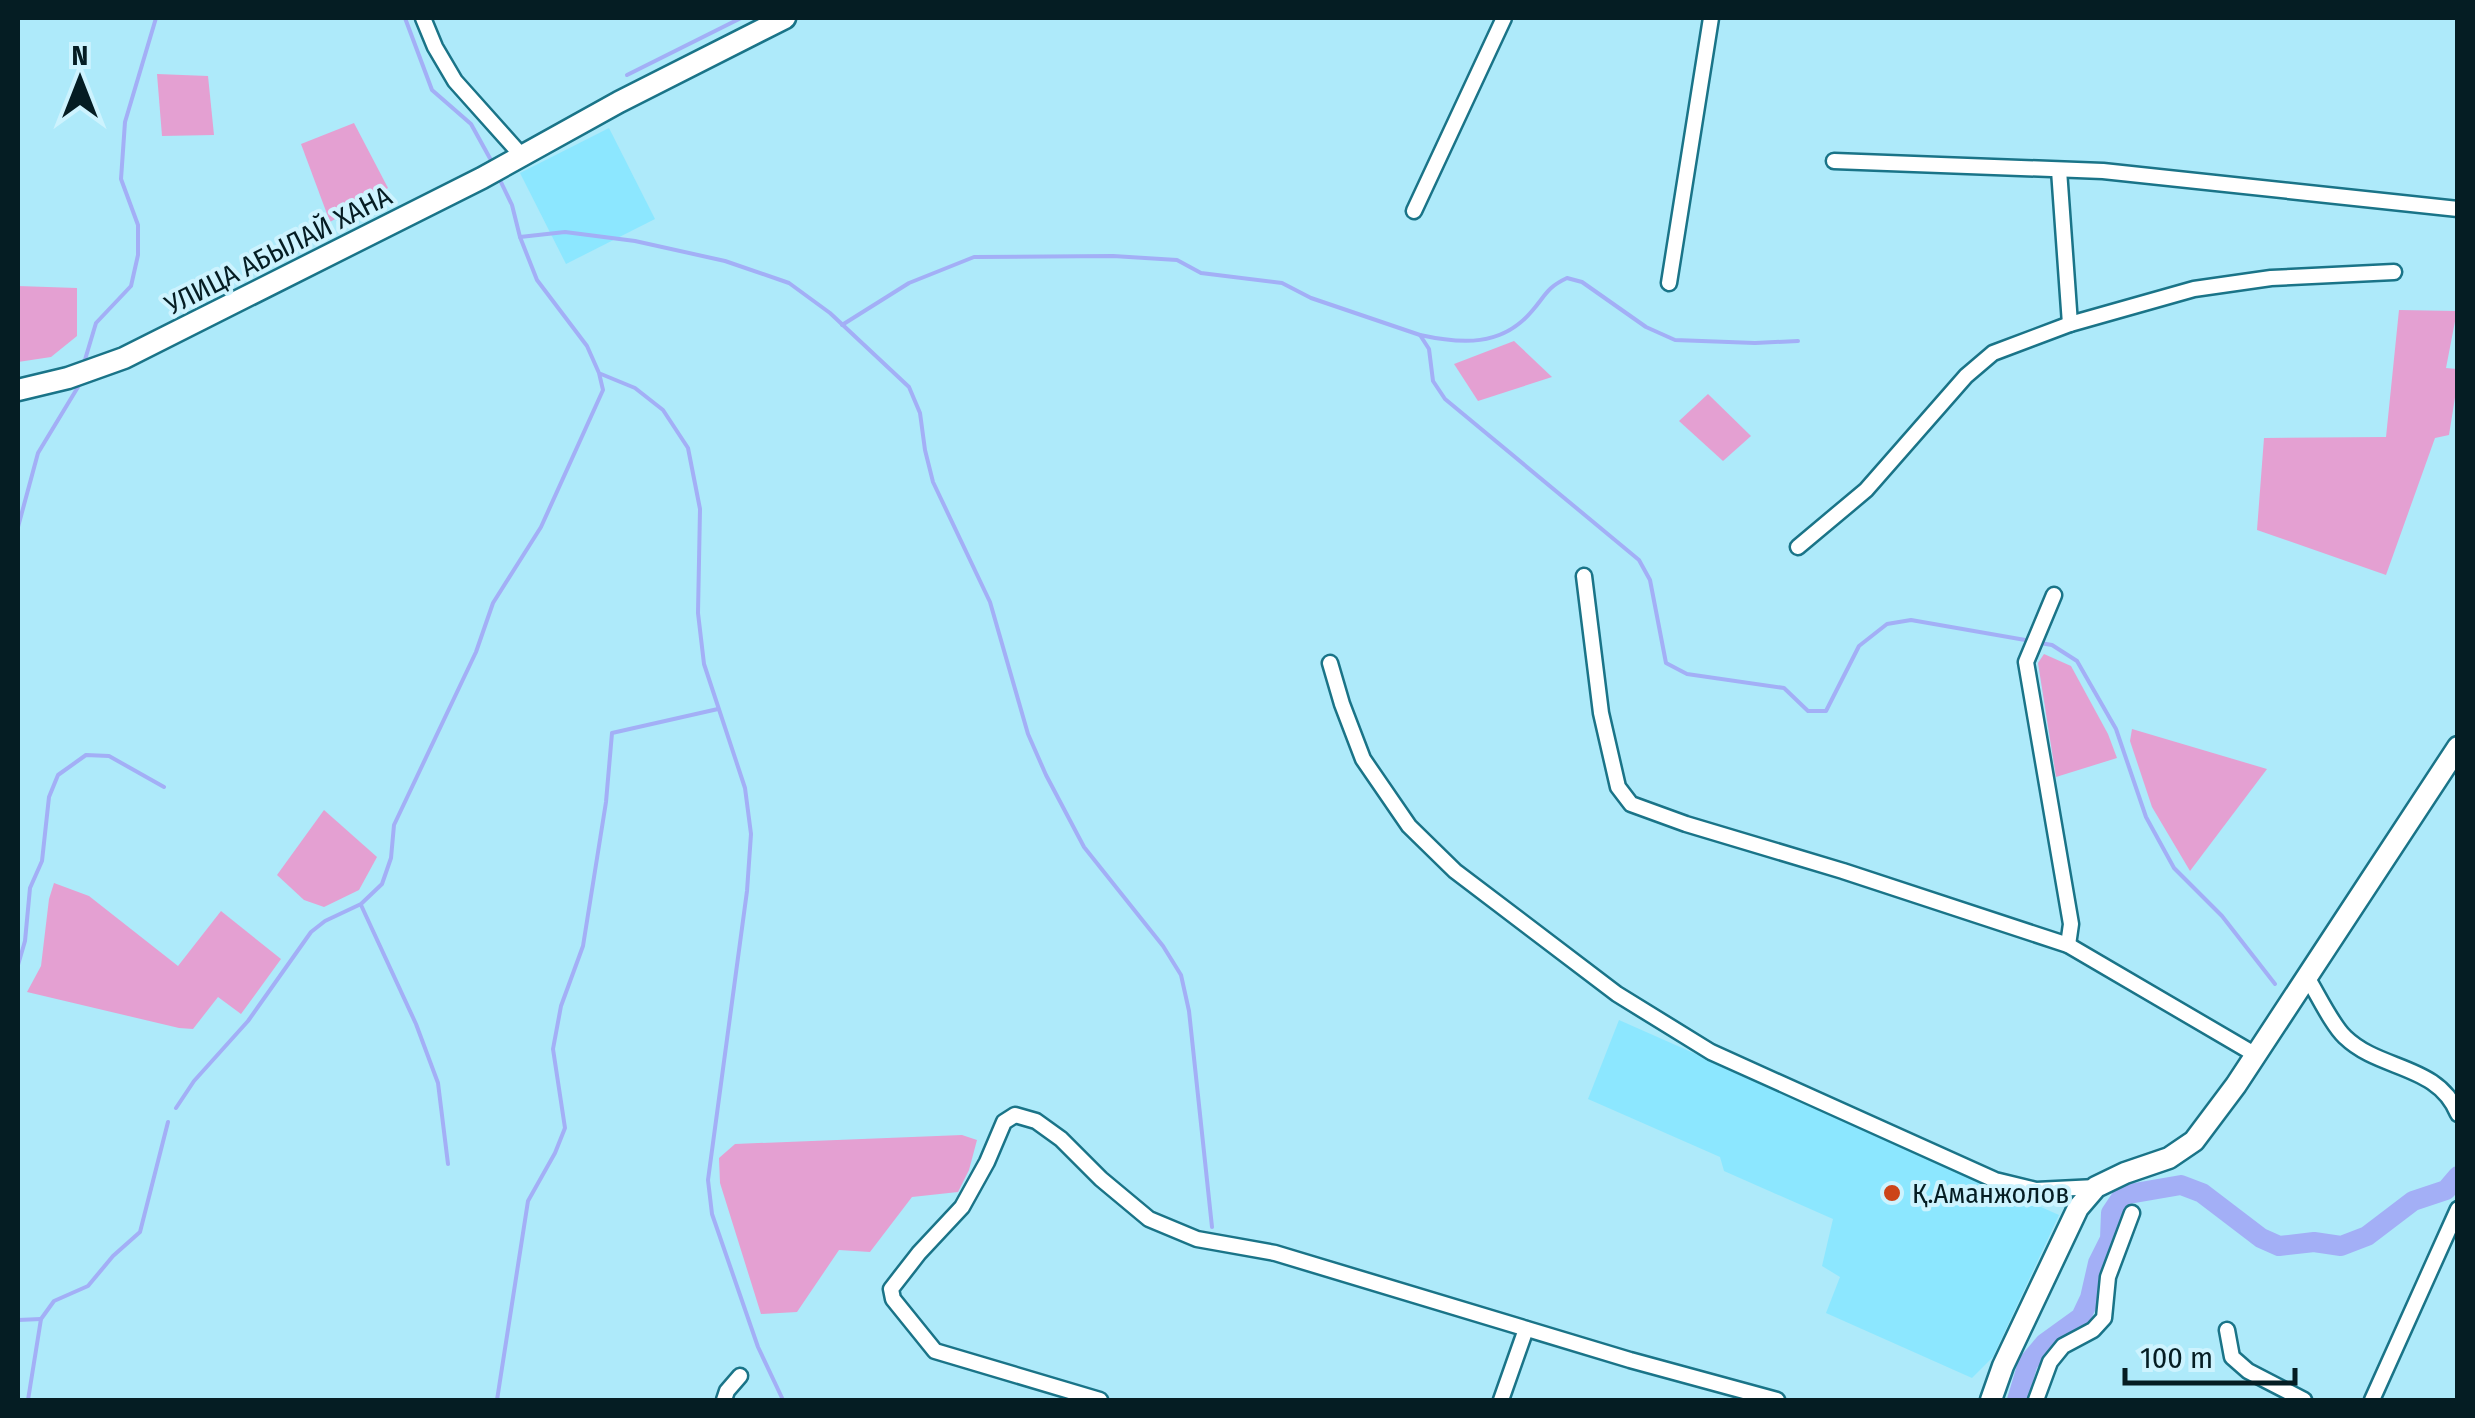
<svg xmlns="http://www.w3.org/2000/svg" width="2475" height="1418" font-family="'Fira Sans Condensed',sans-serif">
<style>
.built{fill:#8ce7ff}
.green{fill:#e4a0d2}
.lines{fill:none;stroke-linecap:round;stroke-linejoin:round}
.stream{stroke:#a3aff6;stroke-width:4}
.river{stroke:#a3aff6;stroke-width:20}
.minor-casing{stroke:#1a7488;stroke-width:19}
.secondary-casing{stroke:#1a7488;stroke-width:25}
.minor{stroke:#fff;stroke-width:14}
.secondary{stroke:#fff;stroke-width:20}
.poi-dot{fill:#cc4418;stroke:#cdf3fe;stroke-width:4}
.labels{text-anchor:middle;stroke-width:8;stroke-linejoin:round;paint-order:stroke}
.street-label{font-size:28px;fill:#051d23;stroke:#cdf3fe}
.poi-label{font-size:28px;fill:#051d23;stroke:#cdf3fe;text-anchor:start}
</style>
<rect width="100%" height="100%" fill="#aeeafa"/>
<g class="built">
<polygon points="609,128 655,219 566,264 520,173"/>
<polygon points="1619,1020 2059,1215 1993,1357 1972,1378 1826,1313 1840,1277 1822,1266 1833,1219 1724,1171 1720,1157 1588,1099"/>
</g>
<g class="green">
<polygon points="157,74 208,76 214,135 162,136"/>
<polygon points="354,123 388,188 330,222 301,144"/>
<polygon points="18,286 77,288 77,336 51,357 18,362"/>
<polygon points="2399,310 2457,311 2446,368 2457,369 2457,385 2449,435 2435,438 2386,575 2257,530 2264,438 2386,437"/>
<polygon points="1514,341 1552,377 1478,401 1454,364"/>
<polygon points="1708,394 1751,436 1723,461 1679,421"/>
<polygon points="2044,654 2071,666 2108,734 2117,758 2056,777 2038,663"/>
<polygon points="2132,729 2267,769 2190,871 2152,807 2130,741"/>
<polygon points="324,810 377,857 359,890 324,907 304,900 277,875"/>
<polygon points="54,883 89,896 178,966 221,911 281,959 241,1014 218,997 193,1029 179,1028 27,992 41,966 49,899"/>
<polygon points="962,1135 977,1140 969,1170 958,1192 912,1197 870,1252 839,1250 797,1312 761,1314 720,1183 719,1158 735,1144"/>
</g>
<g class="lines">
<g class="stream">
<polyline points="405,18 432,90 471,124 492,162"/>
<polyline points="627,75 741,18"/>
<polyline points="520,237 565,232 635,241 725,261 789,283 830,313 909,387 920,413 925,450 933,482 990,602 1028,734 1046,775 1084,847 1163,946 1181,975 1189,1011 1212,1227"/>
<polyline points="842,325 909,283 974,257 1113,256 1177,260 1201,273 1282,283 1311,298 1420,335 1429,349 1433,381 1445,399 1639,560 1650,580 1666,663 1687,674 1784,688 1808,711 1826,711 1859,646 1887,624 1911,620 2031,641"/>
<path d="M1420 335C1461 344 1502 347 1532 311 1546 295 1546 288 1567 278L1582 282 1646 327 1675 340 1755 343 1798 341"/>
<polyline points="84,363 96,323 131,286 138,255 138,225 121,179 125,122 156,18"/>
<polyline points="601,374 635,388 663,410 688,448 700,509 698,613 704,664 745,788 751,834 747,891 708,1180 712,1214 758,1347 783,1400"/>
<polyline points="18,527 38,453 81,382"/>
<polyline points="2040,643 2052,645 2077,661 2116,729 2146,817 2174,868 2222,916 2275,984"/>
<polyline points="361,905 416,1024 438,1083 448,1164"/>
<polyline points="18,965 25,941 30,888 42,861 49,797 58,775 86,755 109,756 164,787"/>
<polyline points="176,1108 194,1081 248,1021 311,932 325,921 361,904 382,884 391,858 394,825 476,652 493,603 541,527 603,390 599,373 587,346 537,280 520,237 512,205 498,176"/>
<polyline points="18,1320 41,1319"/>
<polyline points="28,1400 41,1319 54,1301 88,1286 113,1256 140,1232 168,1122"/>
<polyline points="497,1400 528,1201 555,1153 565,1128 553,1049 561,1006 583,946 606,802 612,733 718,709"/>
</g>
<polyline class="river" points="2017,1400 2028,1363 2045,1343 2081,1317 2090,1298 2098,1263 2110,1239 2111,1213 2123,1195 2181,1185 2202,1193 2261,1238 2279,1246 2314,1242 2341,1246 2367,1236 2413,1201 2446,1190 2458,1176"/>
<g class="minor-casing">
<g id="minor">
<polyline points="423,18 435,47 455,81 522,156"/>
<polyline points="1834,161 2103,171 2458,209"/>
<polyline points="2059,170 2070,324"/>
<polyline points="1414,211 1504,18"/>
<polyline points="1669,283 1711,18"/>
<polyline points="1798,547 1866,490 1966,376 1993,353 2070,324 2194,289 2271,278 2394,272"/>
<polyline points="1584,576 1601,713 1618,787 1631,804 1686,824 1843,871 2068,945 2256,1055"/>
<polyline points="2054,595 2026,662 2071,924 2068,945"/>
<polyline points="1330,663 1342,704 1363,759 1409,826 1455,871 1617,994 1711,1052 1995,1180 2036,1190 2096,1187"/>
<path d="M2307 977C2317 993 2332 1025 2345 1037 2380 1071 2438 1064 2458 1114"/>
<polyline points="2227,1330 2232,1357 2248,1371 2304,1400"/>
<polyline points="724,1400 727,1391 740,1376"/>
<polyline points="1100,1400 935,1351 893,1299 891,1289 919,1253 962,1207 987,1162 1004,1122 1015,1115 1036,1121 1061,1139 1101,1179 1149,1219 1197,1239 1275,1253 1630,1360 1777,1400"/>
<polyline points="1501,1400 1526,1329"/>
<polyline points="2036,1400 2050,1362 2063,1346 2093,1330 2104,1318 2108,1277 2132,1213"/>
<polyline points="2372,1400 2458,1209"/>
</g>
</g>
<g class="secondary-casing">
<g id="secondary">
<polyline points="18,390 68,378 124,358 482,178 619,102 785,18"/>
<polyline points="1991,1400 2003,1366 2078,1208 2096,1187 2125,1173 2169,1158 2194,1141 2236,1085 2458,747"/>
</g>
</g>
<use href="#minor" class="minor"/>
<use href="#secondary" class="secondary"/>
</g>
<circle class="poi-dot" cx="1892" cy="1193" r="10"/>
<g class="labels">
<g class="street-label">
<text transform="translate(278 250) rotate(-27)" y="10">УЛИЦА АБЫЛАЙ ХАНА</text>
</g>
<g class="poi-label">
<text x="1912" y="1203">Қ.Аманжолов</text>
</g>
</g>
<rect width="2475" height="1418" fill="none" stroke="#051d23" stroke-width="40"/>
<g transform="translate(80 80)" stroke="#cdf3fe" stroke-width="8" paint-order="stroke">
<path d="M0-8L18 38L0 25L-18 38Z" fill="#051d23"/>
<text y="-15" font-size="28" font-weight="bold" text-anchor="middle" fill="#051d23">N</text>
</g>
<path d="M2125 1368v15h170v-15" fill="none" stroke="#051d23" stroke-width="5"/>
<text x="2140" y="1368" font-size="30" fill="#051d23" stroke="#cdf3fe" stroke-width="8" paint-order="stroke">100 m</text>
</svg>
